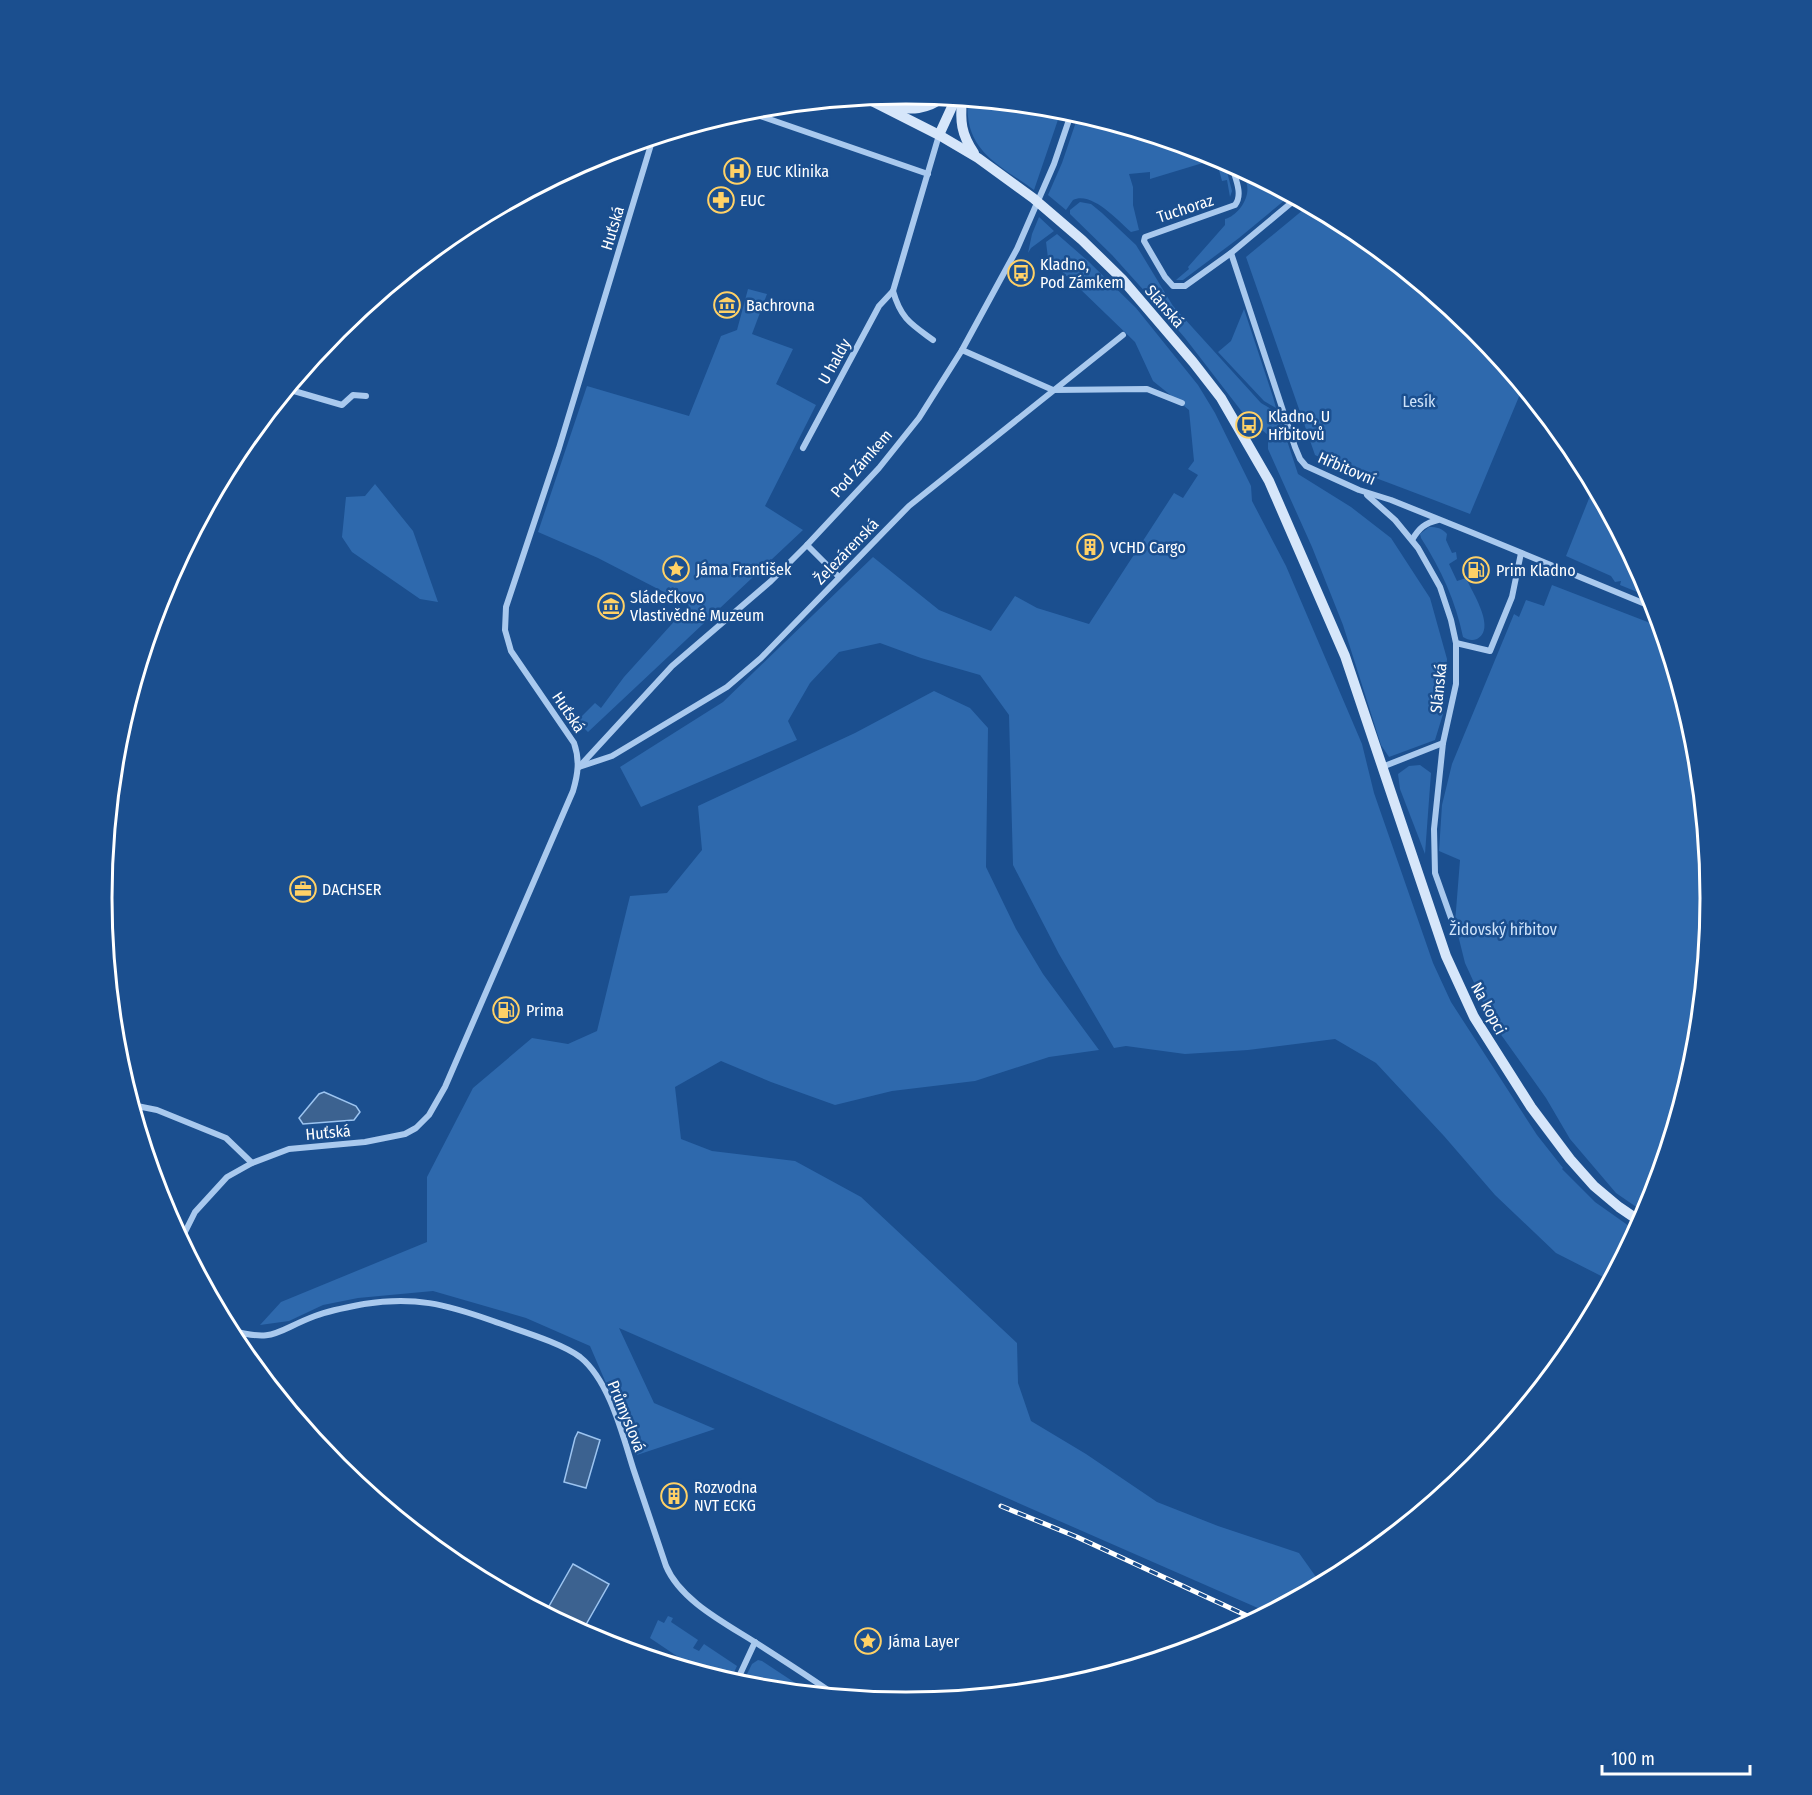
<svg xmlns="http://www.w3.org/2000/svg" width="1812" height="1795" font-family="'Fira Sans Condensed',sans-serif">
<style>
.green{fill:#2e69ad}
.water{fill:#3c6290;stroke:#9cc4f0;stroke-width:1.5}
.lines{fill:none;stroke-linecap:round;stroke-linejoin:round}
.minor{stroke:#a9c9ee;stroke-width:6}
.secondary{stroke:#d6e6fa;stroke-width:10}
.rail-casing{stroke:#fff;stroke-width:5}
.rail{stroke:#1b4f8f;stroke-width:3;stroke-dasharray:9;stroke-linecap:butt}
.labels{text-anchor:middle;stroke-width:5;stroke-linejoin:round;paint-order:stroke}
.poi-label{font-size:16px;fill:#fff;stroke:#1b4f8f;text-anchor:start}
.street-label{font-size:16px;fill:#fff;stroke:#1b4f8f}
.park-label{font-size:16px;fill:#cfe3fa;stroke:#1b4f8f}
.rim{fill:none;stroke:#fff;stroke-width:3}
</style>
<rect width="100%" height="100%" fill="#1b4f8f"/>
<g class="green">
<path d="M968 99 1062 108 1034 190C998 164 963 150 968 99Z"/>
<path d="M1079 113 1214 154 1224 160 1232 191 1230 197 1227 180 1222 181 1216 159 1150 179V172L1129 174 1133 187V205L1139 230 1131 232C1118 221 1092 191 1073 200L1066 210 1048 195 1062 163Z"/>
<path d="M1239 168 1291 195 1239 238 1183 280H1176L1189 269 1188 267 1225 225V219C1237 216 1250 199 1247 185 1246 179 1241 174 1239 168Z"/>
<polygon points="1080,202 1091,204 1102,213 1136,245 1173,306 1261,403 1278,413 1298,474 1351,507 1391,538 1430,598 1447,659 1443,714 1435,740 1389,757 1381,745 1343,625 1312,547 1268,449 1268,435 1246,417 1185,338 1148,295 1112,255 1070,214 1070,210"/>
<path d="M1309 205 1353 229 1475 329 1523 387 1470 514C1434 500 1398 486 1362 473 1345 467 1330 463 1315 455L1246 257Z"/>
<polygon points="1039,217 1054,231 1031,248 1028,253 1032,234"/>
<polygon points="1057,234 1088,261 1136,308 1198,385 1215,413 1251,486 1252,501 1286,566 1362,744 1374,793 1433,963 1451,1002 1537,1135 1563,1168 1562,1169 1595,1202 1629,1226 1637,1229 1609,1280 1556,1253 1495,1195 1444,1136 1376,1063 1335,1039 1248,1050 1185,1054 1126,1046 1114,1048 1059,954 1013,865 1009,715 980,675 921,658 880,643 839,652 810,683 788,721 797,740 641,807 620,767 723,702 873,557 939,610 991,631 1015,596 1037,608 1089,624 1174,493 1183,498 1198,475 1188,469 1194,461 1189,410 1153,381 1135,342 1048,258 1046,242"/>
<polygon points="748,289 767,294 752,334 793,349 776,384 816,405 765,506 803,530 588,732 577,721 595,703 601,708 624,677 689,605 598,558 538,532 587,386 689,416 721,336 737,330"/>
<polygon points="1244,309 1273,397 1276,408 1264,401 1218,352 1231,341"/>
<polygon points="375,484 413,531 438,602 420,599 352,552 342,537 346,497 365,496"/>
<polygon points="1594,486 1649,590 1652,598 1620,585 1621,581 1615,582 1611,576 1566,556"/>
<path d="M1429 527C1437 527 1442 528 1447 534L1446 540 1452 553 1456 552 1457 559 1449 564 1457 581 1466 578C1472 592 1497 629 1477 639 1472 641 1468 640 1463 637 1456 602 1441 569 1421 538L1420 534Z"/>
<polygon points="1552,585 1658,626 1660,623 1695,741 1710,898 1695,1055 1645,1213 1616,1193 1570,1139 1546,1098 1492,1022 1465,963 1455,923 1460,860 1439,851 1442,805 1452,764 1514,614 1519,617 1526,600 1544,606"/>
<polygon points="934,691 970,708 988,728 986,867 1016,929 1043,974 1099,1050 1049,1057 975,1081 892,1091 835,1105 771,1082 721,1061 675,1087 681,1139 712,1151 795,1161 861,1197 1017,1343 1018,1383 1031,1421 1086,1454 1157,1502 1218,1526 1299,1553 1321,1584 1267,1612 619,1328 654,1403 715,1429 637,1455 590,1346 526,1318 433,1291 358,1298 323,1305 289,1321 260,1325 281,1302 427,1242 427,1177 473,1088 532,1038 568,1044 597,1031 630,896 667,893 702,850 698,806 855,733"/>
<polygon points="1420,765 1431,773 1425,854 1400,789 1398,774 1409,766"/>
<polygon points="668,1616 673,1618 671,1622 698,1640 693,1648 699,1651 704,1644 737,1666 730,1681 699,1671 650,1638 658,1620 664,1623"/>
<polygon points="758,1660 762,1661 809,1692 742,1684 752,1664"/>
</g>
<g class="water">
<polygon points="324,1092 356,1106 360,1112 354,1120 303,1124 299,1118 319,1094"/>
<polygon points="578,1432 600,1440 586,1488 564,1482 575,1438"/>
<polygon points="573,1564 609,1584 584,1628 548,1608"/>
</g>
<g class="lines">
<g class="minor">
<polyline points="743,110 928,174"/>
<path d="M1231 163C1234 176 1244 194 1235 205L1145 237 1144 241 1165 277 1173 286H1185L1231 253 1297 198"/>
<polyline points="1231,253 1295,447 1300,459 1306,466 1359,490 1391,500 1473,533 1655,608"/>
<path d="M933 340C911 324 901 319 893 291L939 135"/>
<polyline points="962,350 1053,390 1147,389 1182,403"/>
<polyline points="287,389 342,405 353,395 366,396"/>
<polyline points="803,448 879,306 893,291"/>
<polyline points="1367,495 1395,520 1418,548 1440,587 1451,620 1456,643 1456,684 1443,743 1434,829 1435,873 1451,918"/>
<path d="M1412 540C1419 528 1425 523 1438 520"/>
<polyline points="807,545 839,577"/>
<polyline points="1456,643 1490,651 1512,597 1521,553"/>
<polyline points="579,767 672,666 771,581 807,545 879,468 919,418 962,350 1017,249 1054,164 1072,111"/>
<polyline points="579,767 612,756 727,687 761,658 909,506 1123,335"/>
<polyline points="1382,767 1443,743"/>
<polyline points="132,1105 157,1110 226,1138 252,1163"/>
<path d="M181 1240 195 1212 227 1177 252 1163 289 1149 365 1142 405 1134 416 1128 429 1115 445 1087 573 791C578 774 580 760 574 743L511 651 505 630 506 607 559 448 653 138"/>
<path d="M230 1330C276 1343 275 1331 315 1316 331 1310 348 1307 364 1304 414 1296 445 1304 493 1321 517 1330 560 1342 580 1357 610 1381 623 1437 634 1471 645 1503 655 1534 666 1566 681 1602 729 1625 761 1646 786 1662 811 1678 835 1695"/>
<polyline points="736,1683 755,1642"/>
</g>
<g class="secondary">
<polyline points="864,97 939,135 978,158 1033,198 1082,240 1122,279 1193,362 1221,398 1269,481 1345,656 1446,956 1474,1017 1531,1107 1570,1159 1594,1186 1619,1207 1641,1222"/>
<path d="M962 99C960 121 961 134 974 153"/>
<path d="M891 107C912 110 926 110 944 97"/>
<polyline points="939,135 956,98"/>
</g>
<g class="rail-casing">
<polyline id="rail" points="1001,1506 1077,1537 1254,1619"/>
</g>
<use href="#rail" class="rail"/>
</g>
<defs>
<g id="hospital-ring" transform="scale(1.35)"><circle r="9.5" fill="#1b4f8f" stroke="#ffd166" stroke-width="1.5"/><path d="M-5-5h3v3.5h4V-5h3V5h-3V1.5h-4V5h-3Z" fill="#ffd166"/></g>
<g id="pharmacy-ring" transform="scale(1.35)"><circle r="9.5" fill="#1b4f8f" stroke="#ffd166" stroke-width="1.5"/><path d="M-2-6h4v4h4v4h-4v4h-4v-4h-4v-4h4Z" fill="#ffd166"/></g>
<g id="bus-ring" transform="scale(1.35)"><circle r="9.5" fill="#1b4f8f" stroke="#ffd166" stroke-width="1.5"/><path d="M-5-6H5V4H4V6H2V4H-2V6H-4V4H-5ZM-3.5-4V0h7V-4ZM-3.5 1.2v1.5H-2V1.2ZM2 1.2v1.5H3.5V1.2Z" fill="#ffd166"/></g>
<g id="museum-ring" transform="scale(1.35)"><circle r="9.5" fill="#1b4f8f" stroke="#ffd166" stroke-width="1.5"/><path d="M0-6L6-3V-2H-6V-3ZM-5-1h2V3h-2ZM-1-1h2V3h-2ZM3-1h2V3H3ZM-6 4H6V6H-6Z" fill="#ffd166"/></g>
<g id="building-ring" transform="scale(1.35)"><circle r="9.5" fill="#1b4f8f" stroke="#ffd166" stroke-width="1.5"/><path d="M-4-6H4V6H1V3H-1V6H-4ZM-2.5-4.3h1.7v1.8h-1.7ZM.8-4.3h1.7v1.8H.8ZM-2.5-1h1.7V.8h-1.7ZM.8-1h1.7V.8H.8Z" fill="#ffd166"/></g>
<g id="sight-ring" transform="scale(1.35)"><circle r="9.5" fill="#1b4f8f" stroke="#ffd166" stroke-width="1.5"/><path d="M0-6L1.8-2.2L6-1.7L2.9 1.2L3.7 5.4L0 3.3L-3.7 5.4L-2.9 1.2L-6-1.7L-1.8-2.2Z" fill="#ffd166"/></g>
<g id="fuel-ring" transform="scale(1.35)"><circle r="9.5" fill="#1b4f8f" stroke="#ffd166" stroke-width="1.5"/><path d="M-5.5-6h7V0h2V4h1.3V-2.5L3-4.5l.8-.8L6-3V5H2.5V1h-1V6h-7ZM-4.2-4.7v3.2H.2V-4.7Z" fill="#ffd166"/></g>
<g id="office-ring" transform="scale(1.35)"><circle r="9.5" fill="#1b4f8f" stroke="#ffd166" stroke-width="1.5"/><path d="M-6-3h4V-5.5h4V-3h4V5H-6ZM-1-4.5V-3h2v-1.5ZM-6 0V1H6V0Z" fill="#ffd166"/></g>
</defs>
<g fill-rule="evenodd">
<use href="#hospital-ring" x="737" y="171"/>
<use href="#pharmacy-ring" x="721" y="200"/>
<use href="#bus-ring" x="1021" y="273"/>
<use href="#museum-ring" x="727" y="305"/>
<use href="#bus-ring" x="1249" y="425"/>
<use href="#building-ring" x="1090" y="547"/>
<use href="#sight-ring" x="676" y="569"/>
<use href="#fuel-ring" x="1476" y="570"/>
<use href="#museum-ring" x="611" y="606"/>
<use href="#office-ring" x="303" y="889"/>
<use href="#fuel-ring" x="506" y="1010"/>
<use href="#building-ring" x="674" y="1496"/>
<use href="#sight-ring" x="868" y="1641"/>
</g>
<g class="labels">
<g class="poi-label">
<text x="756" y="177">EUC Klinika</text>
<text x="740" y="206">EUC</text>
<text x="1040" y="270">Kladno,<tspan x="1040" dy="18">Pod Zámkem</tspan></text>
<text x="746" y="311">Bachrovna</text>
<text x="1268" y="422">Kladno, U<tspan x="1268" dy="18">Hřbitovů</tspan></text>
<text x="1110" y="553">VCHD Cargo</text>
<text x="696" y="575">Jáma František</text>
<text x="1496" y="576">Prim Kladno</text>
<text x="630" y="603">Sládečkovo<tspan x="630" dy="18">Vlastivědné Muzeum</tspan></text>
<text x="322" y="895">DACHSER</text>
<text x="526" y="1016">Prima</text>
<text x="694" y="1493">Rozvodna<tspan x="694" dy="18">NVT ECKG</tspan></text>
<text x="888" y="1647">Jáma Layer</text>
</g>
<g class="street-label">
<text transform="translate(1185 208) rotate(-18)" y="6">Tuchoraz</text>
<text transform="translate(612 228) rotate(-73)" y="6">Huťská</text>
<text transform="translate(1165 306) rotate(49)" y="6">Slánská</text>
<text transform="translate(834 361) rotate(-61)" y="6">U haldy</text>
<text transform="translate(861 463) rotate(-49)" y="6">Pod Zámkem</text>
<text transform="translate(1347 468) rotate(23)" y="6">Hřbitovní</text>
<text transform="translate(846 551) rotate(-46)" y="6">Železárenská</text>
<text transform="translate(1438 688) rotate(-84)" y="6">Slánská</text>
<text transform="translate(569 712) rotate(56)" y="6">Huťská</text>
<text transform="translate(1489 1008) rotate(62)" y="6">Na kopci</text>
<text transform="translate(328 1132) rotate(-5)" y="6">Huťská</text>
<text transform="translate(627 1416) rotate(68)" y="6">Průmyslová</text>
</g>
<g class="park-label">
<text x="1419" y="407">Lesík</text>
<text x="1503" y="935">Židovský hřbitov</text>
</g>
</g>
<path d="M0 0H1812V1795H0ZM112 898a794 794 0 1 1 1588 0a794 794 0 1 1-1588 0Z" fill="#1b4f8f" fill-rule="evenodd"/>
<path class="rim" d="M112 898a794 794 0 1 1 1588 0a794 794 0 1 1-1588 0Z"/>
<path d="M1602 1765v9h148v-9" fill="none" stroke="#ffffff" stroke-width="3"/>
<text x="1611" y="1765" font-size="18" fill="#ffffff" stroke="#1b4f8f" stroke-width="4.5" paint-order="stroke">100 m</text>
</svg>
